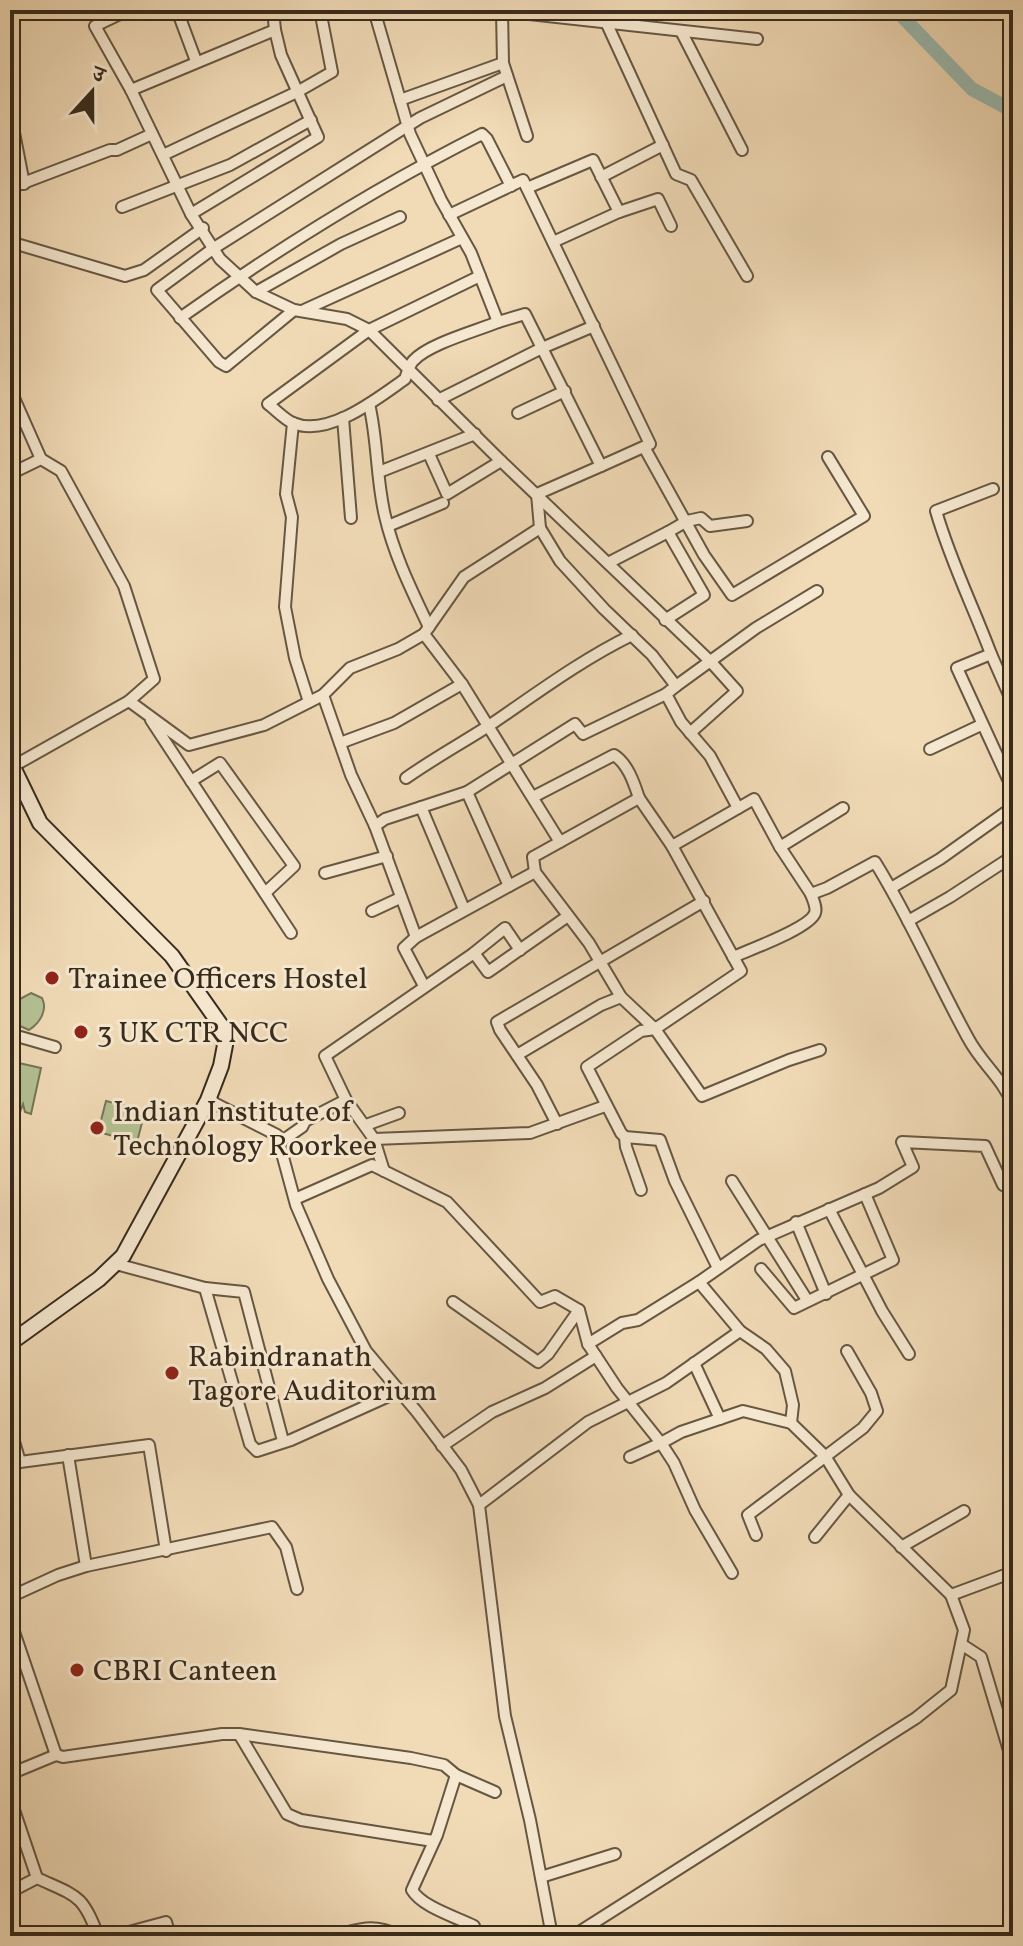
<svg xmlns="http://www.w3.org/2000/svg" width="1023" height="1946" font-family="Vollkorn,'Noto Serif Devanagari',serif">
<style>
.green{fill:#b4c193;stroke:#767658;stroke-width:2}
.lines{fill:none;stroke-linecap:round;stroke-linejoin:round}
.river{stroke:#9bbbb2;stroke-width:14}
.street-casing{stroke:#665743;stroke-width:14}
.secondary-casing{stroke:#372b1c;stroke-width:18}
.street{stroke:#f6e8d0;stroke-width:10}
.secondary{stroke:#f6e8d0;stroke-width:14}
.poi-dot{fill:#8f2418;stroke:#f6e8d0;stroke-width:3}
.labels{text-anchor:middle;stroke-width:6;stroke-linejoin:round;paint-order:stroke}
.poi-label{font-size:30px;fill:#372b1c;stroke:#f6e8d0;text-anchor:start}
</style>
<rect width="100%" height="100%" fill="#f1dbb7"/>
<filter id="stains"><feTurbulence type="fractalNoise" baseFrequency=".0025" numOctaves="4"/><feColorMatrix values="0 0 0 0 .2 0 0 0 0 .09 0 0 0 0 .02 0 0 0 .5 -.17"/></filter>
<radialGradient id="worn" r=".72"><stop offset=".6" stop-color="#630" stop-opacity="0"/><stop offset="1" stop-color="#630" stop-opacity=".3"/></radialGradient>
<g class="green">
<path d="M31 993 42 998C48 1010 40 1023 29 1030L13 1023 20 999Z"/>
<polygon points="10,1061 41,1068 31,1114 25,1112 23,1104 20,1112 10,1109"/>
<polygon points="106,1101 145,1111 137,1142 98,1132"/>
</g>
<g class="lines">
<polyline class="river" points="896,10 972,89 1013,111"/>
<g class="street-casing">
<g id="street">
<polyline points="121,10 122,13 95,26 131,90 191,214 220,259 256,292 294,310 347,319 369,330 480,276"/>
<polyline points="177,10 196,61"/>
<polyline points="492,10 757,39"/>
<polyline points="502,11 503,63 527,136"/>
<polyline points="606,22 676,174 691,180 747,276"/>
<polyline points="681,31 742,150"/>
<polyline points="131,90 275,30 273,10"/>
<polyline points="400,100 503,63"/>
<polyline points="10,112 24,184"/>
<polyline points="163,155 297,92 332,72 320,10"/>
<polyline points="601,177 663,145"/>
<polyline points="10,188 110,150 117,150 152,134"/>
<polyline points="527,188 593,160 619,212"/>
<polyline points="122,207 230,165 311,120"/>
<polyline points="191,214 318,137 281,55 275,30"/>
<polyline points="449,215 523,180 650,444 601,466"/>
<polyline points="10,242 125,276 144,270 203,228"/>
<polyline points="553,242 619,212 658,199 671,226"/>
<polyline points="256,292 341,244 400,217"/>
<polyline points="294,310 226,366 219,362 157,290 214,248 420,118 507,76"/>
<polyline points="304,310 462,238"/>
<path d="M180 318C276 250 377 187 482 134L487 139 511 186"/>
<path d="M498 322C476 331 428 344 413 361 409 366 407 373 405 379 378 398 328 438 293 423 284 419 275 409 268 404L369 330 501 461 710 661 737 691 690 733"/>
<polyline points="10,389 41,459"/>
<polyline points="438,400 542,348 594,326"/>
<path d="M369 404C378 441 376 479 385 516 394 555 412 591 429 627"/>
<polyline points="518,413 565,391"/>
<polyline points="343,418 351,518"/>
<polyline points="293,423 286,494 292,517 285,607 295,658 309,702"/>
<polyline points="644,447 704,555 732,595 864,516 828,457"/>
<polyline points="429,454 447,494 501,461"/>
<polyline points="379,472 475,434"/>
<polyline points="10,474 41,459 61,471 124,586 154,679 129,701"/>
<path d="M993 489 936 511C950 560 973 606 991 654L957 668 1013 790"/>
<polyline points="388,526 443,503"/>
<polyline points="540,528 560,561 604,609 652,655 676,686 666,694 681,722 710,756 738,808"/>
<polyline points="668,532 687,521 701,518 710,526 747,521"/>
<polyline points="608,563 668,532 704,595 665,620"/>
<polyline points="424,634 462,684 560,842 639,798 672,846 754,799 780,847 843,808"/>
<polyline points="991,654 1013,704"/>
<polyline points="676,686 756,628 817,591"/>
<polyline points="323,695 351,775 375,826 385,819 467,792 575,724 583,734 666,694"/>
<polyline points="151,720 291,933"/>
<polyline points="340,743 394,723 462,684"/>
<polyline points="930,749 981,725"/>
<polyline points="10,768 129,701 189,745 264,725 323,695 350,668 398,649 424,634 464,577 540,528 537,494 601,466 525,314 498,322 471,253 441,200 410,134 374,10"/>
<path d="M406 778C433 759 462 743 490 725 537 693 581 660 632 635"/>
<polyline points="191,781 220,763 294,866 265,893"/>
<polyline points="467,792 509,886 535,872"/>
<path d="M533 797 614 755C628 764 634 783 639 798"/>
<polyline points="421,807 464,909"/>
<polyline points="375,826 416,937 509,886"/>
<polyline points="560,842 533,857 535,872 589,943 621,997 655,1029 741,971 672,846"/>
<path d="M780 847 811 894 827 888 875 862C910 918 936 980 968 1038 981 1063 1003 1079 1013 1105"/>
<polyline points="325,873 387,856"/>
<polyline points="891,888 940,859 1013,807"/>
<polyline points="372,911 400,898"/>
<polyline points="908,921 950,897 1013,856"/>
<polyline points="416,937 404,948 424,986"/>
<polyline points="474,953 488,972 568,916"/>
<path d="M733 957C749 950 810 928 815 913 817 907 813 900 811 894"/>
<polyline points="10,1034 55,1047"/>
<polyline points="517,1055 601,1005 621,997"/>
<polyline points="208,1100 277,1135 296,1205 328,1279 366,1351 417,1412 461,1470 479,1505 505,1716 530,1820 552,1936"/>
<polyline points="557,1124 537,1085 500,1030 497,1022 704,901"/>
<polyline points="366,1125 399,1113"/>
<polyline points="625,1137 626,1147 641,1190"/>
<polyline points="374,1139 530,1133 605,1106"/>
<polyline points="279,1143 302,1127 305,1121 346,1100"/>
<polyline points="384,1171 374,1139 346,1100 325,1056 474,953 505,928 520,950"/>
<polyline points="732,1181 807,1300"/>
<polyline points="295,1199 372,1165 447,1202 540,1302 555,1296 579,1310 588,1344 617,1388 661,1443 681,1432 743,1411 791,1423 825,1456 849,1495 951,1595 964,1630 951,1690 916,1718 573,1936"/>
<polyline points="829,1209 882,1311 909,1354"/>
<polyline points="796,1222 826,1294"/>
<polyline points="116,1264 205,1288 244,1292 283,1441"/>
<polyline points="718,1268 675,1181 660,1140 625,1137 621,1133 587,1067 641,1031 655,1029 702,1096 789,1060 820,1050"/>
<polyline points="761,1269 794,1308 893,1260 865,1194"/>
<polyline points="699,1282 759,1240 879,1188 913,1167 902,1142 985,1146 1003,1185 1013,1181"/>
<polyline points="205,1288 250,1444 257,1451 291,1440 391,1395"/>
<polyline points="453,1302 538,1362 548,1354 579,1310"/>
<polyline points="588,1344 622,1323 638,1320 699,1282 740,1331 766,1349 785,1371 793,1405 791,1423"/>
<polyline points="694,1363 720,1419"/>
<polyline points="10,1428 20,1462 149,1445 166,1551"/>
<polyline points="442,1446 492,1412 545,1388 596,1356"/>
<polyline points="68,1455 86,1566"/>
<polyline points="630,1457 661,1443 674,1463 695,1510 732,1573"/>
<polyline points="479,1505 588,1422 666,1383 740,1331"/>
<polyline points="756,1535 748,1515 863,1428 877,1411 871,1393 847,1351"/>
<polyline points="815,1537 849,1495"/>
<polyline points="901,1547 964,1511"/>
<polyline points="951,1595 1013,1572"/>
<polyline points="10,1597 58,1575 86,1566 272,1527 286,1547 297,1589"/>
<polyline points="10,1620 56,1755"/>
<polyline points="961,1644 981,1657 1013,1764"/>
<polyline points="239,1734 287,1814 301,1820 433,1841"/>
<polyline points="10,1774 56,1755 63,1757 222,1734 239,1734 411,1758 444,1765 456,1775 495,1792"/>
<path d="M456 1775 437 1835 412 1890C422 1907 456 1917 474 1926"/>
<path d="M10 1798 37 1878C76 1896 83 1894 98 1936"/>
<polyline points="541,1877 615,1854"/>
<polyline points="10,1892 37,1878"/>
<polyline points="114,1936 166,1922 170,1936"/>
<path d="M332 1936C362 1929 371 1923 401 1936"/>
</g>
</g>
<g class="secondary-casing">
<polyline id="secondary" points="10,761 40,823 172,956 222,1027 225,1045 221,1066 208,1100 123,1256 99,1279 10,1343"/>
</g>
<use href="#street" class="street"/>
<use href="#secondary" class="secondary"/>
</g>
<g class="poi-dot">
<circle cx="52" cy="978" r="8"/>
<circle cx="81" cy="1032" r="8"/>
<circle cx="97" cy="1128" r="8"/>
<circle cx="172" cy="1373" r="8"/>
<circle cx="77" cy="1670" r="8"/>
</g>
<g class="labels">
<g class="poi-label">
<text x="68" y="988">Trainee Officers Hostel</text>
<text x="97" y="1042">3 UK CTR NCC</text>
<text x="113" y="1121">Indian Institute of<tspan x="113" dy="34">Technology Roorkee</tspan></text>
<text x="188" y="1366">Rabindranath<tspan x="188" dy="34">Tagore Auditorium</tspan></text>
<text x="93" y="1680">CBRI Canteen</text>
</g>
</g>
<rect width="1023" height="1946" fill="none" stroke="#f1dbb7" stroke-width="40"/>
<rect x="12" y="12" width="999" height="1922" fill="none" stroke="#372b1c" stroke-width="4"/>
<rect x="20" y="20" width="983" height="1906" fill="none" stroke="#372b1c" stroke-width="2"/>
<g transform="translate(92 92) rotate(21)" stroke="#f6e8d0" stroke-width="6" paint-order="stroke">
<path d="M0-6L14 30L0 20L-14 30Z" fill="#372b1c"/>
<text y="-12" font-size="22" font-weight="bold" text-anchor="middle" fill="#372b1c">उ</text>
</g>
<rect width="100%" height="100%" filter="url(#stains)"/>
<rect width="100%" height="100%" fill="url(#worn)"/>
</svg>
